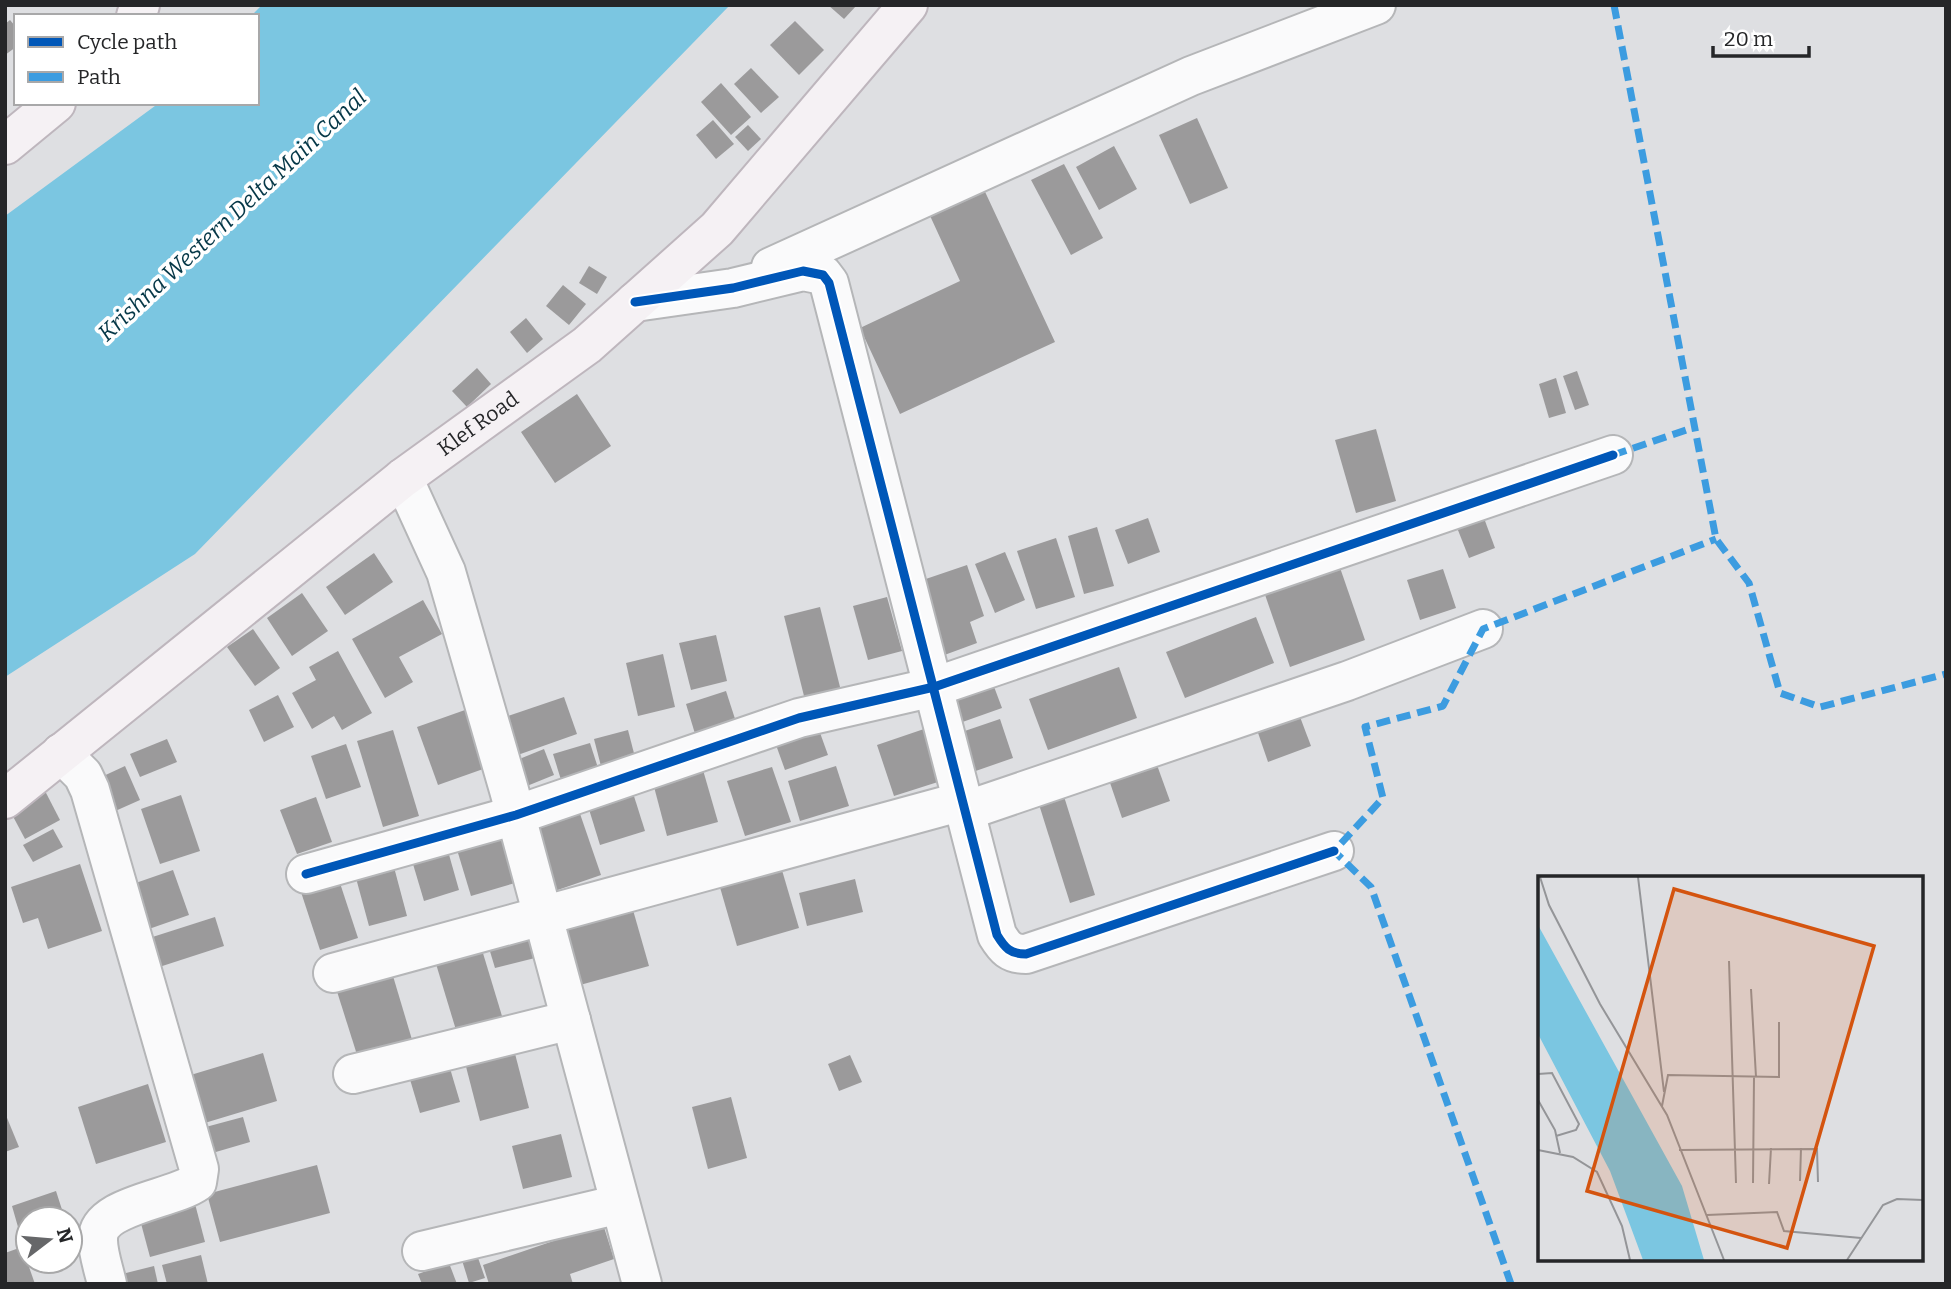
<svg xmlns="http://www.w3.org/2000/svg" width="1951" height="1289" font-family="Bitter,serif">
<style>
.water{fill:#7bc6e1}
.building{fill:#9b9a9b}
.lines{fill:none;stroke-linecap:round;stroke-linejoin:round}
.minor-casing{stroke:#b5b6b8;stroke-width:42}
.major-casing{stroke:#beb6bd;stroke-width:42}
.minor{stroke:#fafafb;stroke-width:38}
.major{stroke:#f5f1f4;stroke-width:38}
.quiet{stroke:#3c9ce0;stroke-width:7;stroke-dasharray:14 7;stroke-linecap:butt}
.cycleway-casing{stroke:#fff;stroke-width:13}
.cycleway{stroke:#0057b8;stroke-width:9}
.labels{text-anchor:middle;stroke-width:7;stroke-linejoin:round;paint-order:stroke}
.street-label{font-size:21px;fill:#252628;stroke:#fff}
.water-label{font-size:23px;font-style:italic;fill:#053747;stroke:#fff}
.inset-road{fill:none;stroke:#949598;stroke-width:2}
.view{fill:#d4540f;fill-opacity:0.15;stroke:#d4540f;stroke-width:3.5}
.inset-edge{fill:none;stroke:#252628;stroke-width:3.5}
</style>
<rect width="100%" height="100%" fill="#dedfe2"/>
<polygon class="water" points="262,5 730,5 195,554 5,677 5,216 159,103 257,103 257,16 251,16"/>
<g class="building">
<polygon points="828,5 857,5 844,19"/>
<polygon points="10,20 16,27 16,47 5,55 5,24"/>
<polygon points="795,21 824,50 799,75 770,45"/>
<polygon points="751,68 779,97 761,113 734,84"/>
<polygon points="721,83 751,117 731,135 701,102"/>
<polygon points="1197,118 1228,188 1190,204 1159,135"/>
<polygon points="713,120 734,144 716,159 696,135"/>
<polygon points="748,125 761,139 748,151 735,137"/>
<polygon points="1114,146 1137,189 1099,210 1076,167"/>
<polygon points="1064,164 1103,238 1071,255 1031,180"/>
<polygon points="980,181 1055,342 900,414 860,328 960,281 926,207"/>
<polygon points="589,266 607,277 597,294 579,283"/>
<polygon points="563,285 586,304 569,325 546,306"/>
<polygon points="526,318 543,339 527,353 510,332"/>
<polygon points="477,368 491,384 467,407 452,391"/>
<polygon points="1577,371 1589,405 1575,410 1563,376"/>
<polygon points="1556,378 1566,413 1549,418 1539,384"/>
<polygon points="577,394 611,446 555,483 521,432"/>
<polygon points="1376,429 1396,501 1356,513 1335,440"/>
<polygon points="1481,510 1495,548 1469,558 1454,520"/>
<polygon points="1148,518 1160,552 1128,564 1115,530"/>
<polygon points="1097,527 1114,586 1084,594 1068,536"/>
<polygon points="1056,538 1075,597 1036,609 1017,551"/>
<polygon points="1005,552 1025,600 995,613 975,564"/>
<polygon points="374,553 393,582 345,615 326,587"/>
<polygon points="1337,559 1365,640 1290,667 1262,586"/>
<polygon points="967,565 984,616 970,622 977,643 939,657 914,583"/>
<polygon points="1443,569 1456,608 1420,620 1407,580"/>
<polygon points="302,593 328,631 292,656 267,618"/>
<polygon points="887,597 902,651 868,660 853,606"/>
<polygon points="423,600 442,634 399,657 413,682 385,698 352,639"/>
<polygon points="820,607 841,691 805,700 784,616"/>
<polygon points="1256,617 1274,663 1185,698 1166,652"/>
<polygon points="253,629 280,668 255,686 227,647"/>
<polygon points="716,635 727,681 691,690 679,643"/>
<polygon points="338,651 372,713 342,730 334,716 312,729 292,693 316,680 309,667"/>
<polygon points="663,654 675,707 638,716 626,663"/>
<polygon points="1119,667 1137,718 1048,750 1029,699"/>
<polygon points="990,676 1002,708 954,725 943,693"/>
<polygon points="726,691 737,725 696,737 686,704"/>
<polygon points="278,695 294,727 264,742 249,710"/>
<polygon points="564,697 577,734 512,757 499,719"/>
<polygon points="1297,709 1311,746 1268,762 1255,724"/>
<polygon points="465,710 486,768 438,785 417,727"/>
<polygon points="1000,719 1013,758 967,774 953,735"/>
<polygon points="924,729 941,781 894,796 877,745"/>
<polygon points="393,730 419,816 383,827 357,741"/>
<polygon points="628,730 636,761 602,770 594,739"/>
<polygon points="819,730 828,755 785,770 776,745"/>
<polygon points="167,739 177,762 140,777 130,754"/>
<polygon points="590,743 599,771 562,783 553,754"/>
<polygon points="346,744 361,787 326,799 311,756"/>
<polygon points="544,749 554,775 522,788 512,762"/>
<polygon points="1153,754 1170,801 1122,818 1106,771"/>
<polygon points="125,766 140,800 113,812 97,779"/>
<polygon points="836,766 849,806 800,821 788,781"/>
<polygon points="772,767 791,822 745,836 727,781"/>
<polygon points="703,770 718,822 667,836 653,783"/>
<polygon points="1061,787 1095,895 1070,903 1036,795"/>
<polygon points="44,789 60,820 25,839 8,807"/>
<polygon points="633,793 645,831 600,845 588,806"/>
<polygon points="181,795 200,851 160,864 141,809"/>
<polygon points="316,797 332,842 297,854 280,810"/>
<polygon points="577,805 601,875 549,893 524,824"/>
<polygon points="53,829 63,847 33,862 23,845"/>
<polygon points="499,829 515,883 471,896 455,843"/>
<polygon points="446,844 459,890 424,901 410,854"/>
<polygon points="391,856 407,916 369,926 353,867"/>
<polygon points="779,860 799,928 737,946 717,877"/>
<polygon points="80,864 102,931 48,949 38,918 23,923 11,887"/>
<polygon points="173,870 189,915 146,930 130,885"/>
<polygon points="338,877 358,938 320,950 300,889"/>
<polygon points="855,879 863,912 807,926 799,893"/>
<polygon points="631,903 649,966 580,985 562,922"/>
<polygon points="215,917 224,946 150,970 140,941"/>
<polygon points="527,926 535,958 495,968 486,938"/>
<polygon points="479,940 502,1016 456,1030 433,954"/>
<polygon points="390,966 413,1043 359,1061 334,982"/>
<polygon points="512,1042 529,1108 480,1121 463,1055"/>
<polygon points="263,1053 277,1101 198,1125 184,1077"/>
<polygon points="446,1055 460,1102 420,1113 406,1066"/>
<polygon points="850,1055 862,1082 839,1091 828,1064"/>
<polygon points="148,1084 166,1142 96,1164 78,1107"/>
<polygon points="731,1097 747,1158 708,1169 692,1107"/>
<polygon points="5,1113 19,1147 5,1152"/>
<polygon points="243,1117 250,1142 209,1154 202,1128"/>
<polygon points="561,1134 572,1177 523,1189 512,1146"/>
<polygon points="317,1165 330,1213 220,1242 207,1194"/>
<polygon points="56,1191 65,1219 28,1219 28,1231 20,1234 12,1206"/>
<polygon points="194,1200 205,1242 150,1257 139,1216"/>
<polygon points="603,1224 614,1259 570,1274 573,1284 489,1284 483,1265"/>
<polygon points="22,1247 35,1284 5,1284 5,1253"/>
<polygon points="476,1252 485,1278 469,1283 461,1257"/>
<polygon points="201,1255 208,1284 167,1284 162,1265"/>
<polygon points="449,1263 457,1284 422,1284 418,1274"/>
<polygon points="154,1266 158,1284 116,1284 114,1276"/>
</g>
<g class="lines">
<g class="minor-casing">
<g id="minor">
<polyline points="771,267 1191,76 1376,5"/>
<path d="M635 302 733 288 803 271 823 275 829 283 997 935C1005 948 1010 954 1026 954L1334 851"/>
<polyline points="403,478 446,572 509,790 642,1284"/>
<path d="M61 753 83 775 90 790 199 1169 197 1182C172 1200 96 1205 98 1240 98 1254 104 1270 107 1284"/>
<polyline points="965,811 1347,681 1483,629"/>
<polyline points="306,874 516,815 799,718 934,687 1613,455"/>
<polyline points="333,973 963,801"/>
<polyline points="353,1074 571,1020"/>
<polyline points="422,1251 620,1204"/>
</g>
</g>
<g class="major-casing">
<g id="major">
<polyline points="136,16 140,5"/>
<polyline points="5,145 56,103"/>
<path id="s1" d="M5 799 403 478 587 345 717 229 908 5"/>
</g>
</g>
<use href="#minor" class="minor"/>
<use href="#major" class="major"/>
<g class="quiet">
<polyline points="1614,5 1716,539 1749,583 1780,693 1820,707 1946,674"/>
<polyline points="1613,455 1695,427"/>
<polyline points="1511,1284 1371,887 1334,851 1383,798 1365,727 1443,706 1483,629 1716,539"/>
</g>
<g class="cycleway-casing">
<g id="cycleway">
<path d="M635 302 733 288 803 271 823 275 829 283 997 935C1005 948 1010 954 1026 954L1334 851"/>
<polyline points="306,874 516,815 799,718 934,687 1613,455"/>
</g>
</g>
<use href="#cycleway" class="cycleway"/>
</g>
<g class="labels">
<g class="street-label">
<text dy="7" stroke="none"><textPath href="#s1" startOffset="604">Klef Road</textPath></text>
</g>
<g class="water-label">
<text transform="translate(232 215) rotate(-43)" y="8">Krishna Western Delta Main Canal</text>
</g>
</g>
<g transform="translate(1538 876)">
<rect width="385" height="385" fill="#dedfe2"/>
<path d="M0 49 144 310 166 384H105L72 295 0 158Z" fill="#7bc6e1"/>
<path class="inset-road" d="M2 1 11 29 62 128 129 239 186 384M100 1 126 216M191 85 198 307M213 113 218 201M0 198 14 197 41 248 38 254 18 260M0 224 17 254 22 277M124 230 130 199 241 201V146M0 274 35 281 59 296 84 350 92 384M141 274 279 273 280 306M262 305 263 272M215 307 216 201M231 308 233 272M169 339 239 336 246 355 323 362M309 384 345 329 359 323 385 324"/>
<path class="view" d="M136 13 336 70 249 372 49 315Z"/>
<rect width="385" height="385" class="inset-edge"/>
</g>
<rect width="1951" height="1289" fill="none" stroke="#252628" stroke-width="14"/>
<rect x="14" y="14" width="245" height="91" fill="#ffffff" stroke="#a8a8a9" stroke-width="2"/>
<rect x="28" y="37" width="35" height="10" fill="#0057b8" stroke="#a8a8a9" stroke-width="2"/>
<text x="77" y="49" font-size="21" fill="#252628">Cycle path</text>
<rect x="28" y="72" width="35" height="10" fill="#3c9ce0" stroke="#a8a8a9" stroke-width="2"/>
<text x="77" y="84" font-size="21" fill="#252628">Path</text>
<g transform="translate(49 1240) rotate(74)"><circle r="33" fill="#ffffff" stroke="#a8a8a9" stroke-width="2"/>
<path d="M0-5L12 26L0 18L-12 26Z" fill="#666769"/>
<text y="-10" font-size="19" font-weight="bold" text-anchor="middle" fill="#252628">N</text>
</g>
<path d="M1713 46v10h96v-10" fill="none" stroke="#252628" stroke-width="3.5"/>
<text x="1724" y="46" font-size="21" fill="#252628" stroke="#ffffff" stroke-width="5" paint-order="stroke">20 m</text>
</svg>
